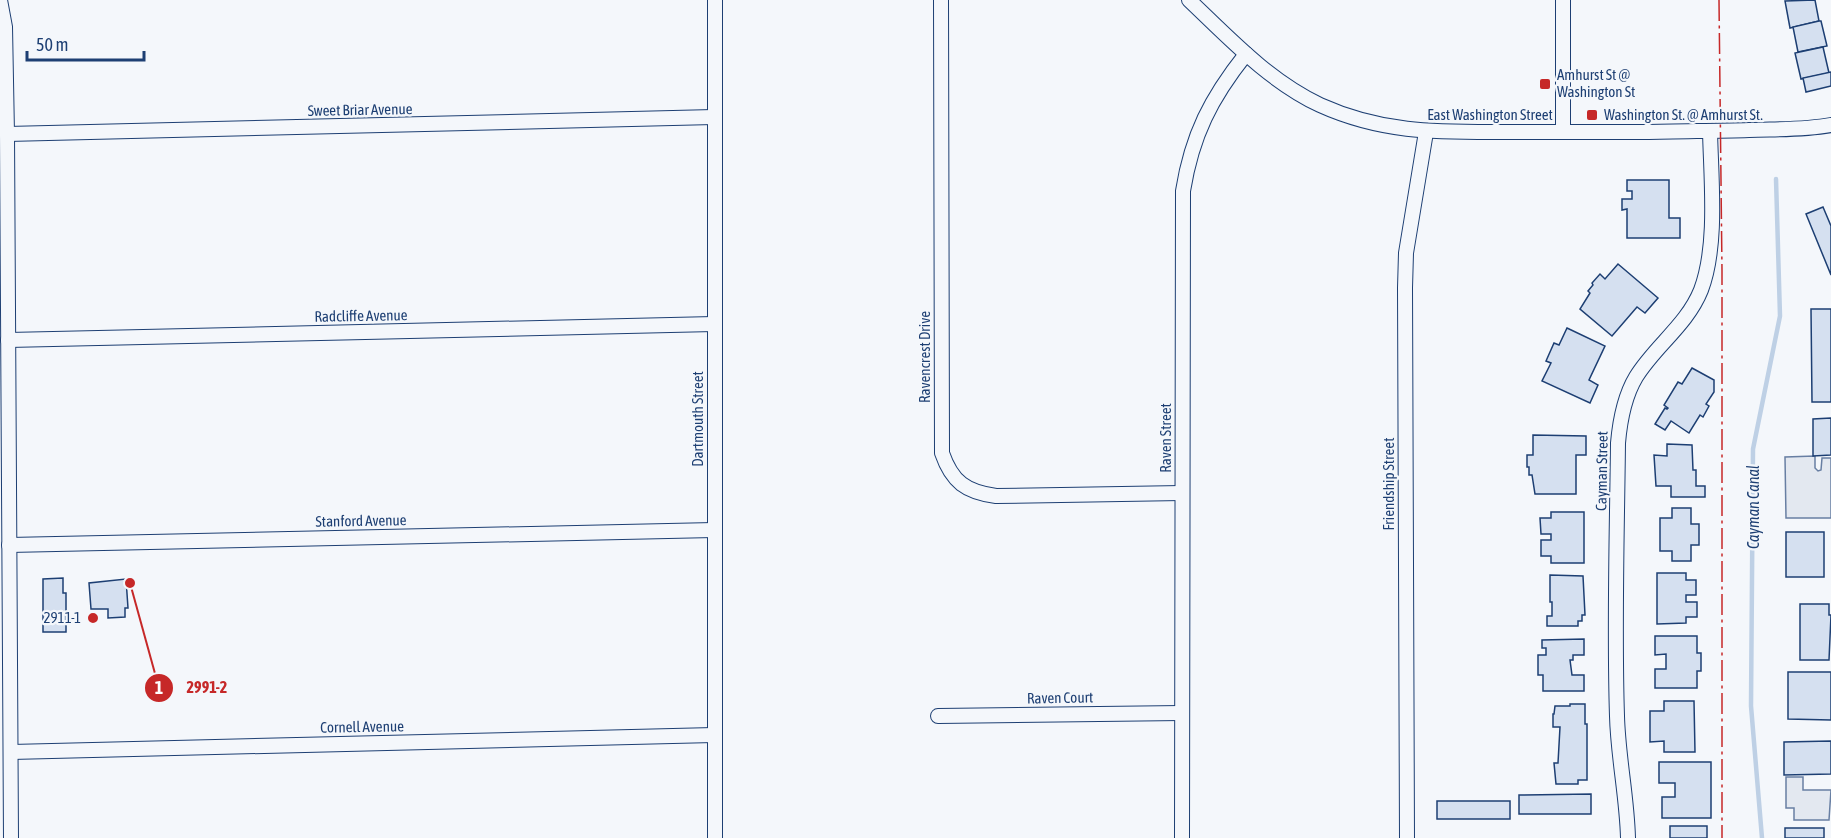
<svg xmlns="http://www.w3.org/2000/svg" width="1831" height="838" font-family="'Asap Condensed',sans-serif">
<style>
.parking{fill:#e3e8f0;stroke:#687fa3;stroke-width:1.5}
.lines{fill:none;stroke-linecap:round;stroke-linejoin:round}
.stream{stroke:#bed0e5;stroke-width:4.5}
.building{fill:#d5e0f0;stroke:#1d3f73;stroke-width:1.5}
.street-casing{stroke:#1d3f73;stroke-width:16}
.street{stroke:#f4f7fb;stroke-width:14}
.power{stroke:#c62828;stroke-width:1.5;stroke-dasharray:21 4.5 3 4.5;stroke-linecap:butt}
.poi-dot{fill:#c62828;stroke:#f4f7fb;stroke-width:2}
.labels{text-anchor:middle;stroke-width:4.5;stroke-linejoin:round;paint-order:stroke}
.poi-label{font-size:15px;fill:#1d3f73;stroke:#f4f7fb;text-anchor:start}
.street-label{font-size:15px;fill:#1d3f73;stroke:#f4f7fb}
.water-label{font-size:16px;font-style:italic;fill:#1d3f73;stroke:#f4f7fb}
.leader{fill:none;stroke:#c62828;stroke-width:2}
.callout-dot{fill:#c62828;stroke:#f4f7fb;stroke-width:2}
.mark-label{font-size:18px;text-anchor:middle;font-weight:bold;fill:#fff}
.callout-label{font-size:16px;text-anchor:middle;font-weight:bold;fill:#c62828;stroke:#f4f7fb;stroke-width:4.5;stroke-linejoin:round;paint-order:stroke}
</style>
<rect width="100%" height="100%" fill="#f4f7fb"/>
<g class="parking">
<polygon points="1815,456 1815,468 1818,471 1821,470 1822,458 1831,458 1831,518 1786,518 1785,457"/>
<polygon points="1786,777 1803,777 1803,790 1831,790 1829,820 1794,820 1794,808 1786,808"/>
</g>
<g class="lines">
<polyline class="stream" points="1762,838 1751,706 1753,449 1780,316 1776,179"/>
</g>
<g class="building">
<polygon points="1815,0 1819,21 1790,28 1785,1"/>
<polygon points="1819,21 1821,21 1827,46 1798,52 1793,27"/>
<polygon points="1823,47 1829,73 1801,79 1795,53"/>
<polygon points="1831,72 1831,86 1806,92 1803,78"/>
<polygon points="1627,180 1669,180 1669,218 1680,218 1680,238 1627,238 1627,209 1622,210 1622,199 1632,199 1632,191 1627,191"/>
<polygon points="1823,207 1831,226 1831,275 1806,214"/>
<polygon points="1618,264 1658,298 1645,313 1637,307 1612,336 1580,309 1590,293 1588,291 1593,285 1592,283 1600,274 1605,279"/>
<polygon points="1811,309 1831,309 1831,402 1812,402"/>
<polygon points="1567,328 1605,346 1589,380 1598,385 1590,403 1542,381 1551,363 1546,361 1554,343 1559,345"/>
<polygon points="1692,368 1714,380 1714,392 1706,404 1709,406 1703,417 1700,415 1689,433 1671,421 1665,430 1655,424 1665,408 1667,409 1668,408 1664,405 1678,382 1682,384"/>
<polygon points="1831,418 1831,455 1813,456 1813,419"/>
<polygon points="1533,435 1586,436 1586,455 1576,455 1576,494 1535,494 1532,475 1529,475 1529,467 1527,467 1527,455 1533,455"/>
<polygon points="1667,444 1692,445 1693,470 1696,470 1696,486 1705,486 1705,497 1671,497 1671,486 1656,486 1654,455 1667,456"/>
<polygon points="1672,508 1691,508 1691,524 1699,524 1699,545 1691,545 1691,561 1672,561 1672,551 1660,551 1660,518 1672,518"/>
<polygon points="1551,512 1584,512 1584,563 1551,563 1551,556 1541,556 1541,540 1551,540 1551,534 1541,534 1540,518 1551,518"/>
<rect x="1786" y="532" width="38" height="45"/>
<polygon points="1657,573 1686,573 1686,580 1696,580 1696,595 1686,595 1686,602 1697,602 1697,617 1686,617 1686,623 1657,624"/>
<polygon points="1550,575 1583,576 1585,615 1582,615 1582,621 1578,621 1578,626 1547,626 1547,616 1552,616 1552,602 1550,602"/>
<polygon points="63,578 63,593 66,593 66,632 43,632 43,579"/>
<polygon points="126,579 128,608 125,608 125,617 108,618 108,609 91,609 89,583"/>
<polygon points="1800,604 1829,604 1829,615 1831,615 1829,660 1800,660"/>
<polygon points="1655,636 1697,636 1697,653 1701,653 1701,671 1697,671 1697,688 1655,688 1655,669 1666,669 1666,654 1655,655"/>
<polygon points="1584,639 1584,655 1573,655 1573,660 1570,660 1572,675 1584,675 1584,691 1543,691 1543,675 1538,675 1538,655 1546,655 1546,648 1542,648 1542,640"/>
<polygon points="1788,672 1831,672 1831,720 1788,719"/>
<polygon points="1664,701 1694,701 1695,752 1664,752 1664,741 1650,742 1650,711 1664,711"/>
<polygon points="1570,704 1585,704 1585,724 1587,724 1587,780 1578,780 1578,784 1556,784 1554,763 1558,763 1560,727 1553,727 1553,714 1554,714 1555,706 1570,706"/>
<polygon points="1831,741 1831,774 1784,775 1784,742"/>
<polygon points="1659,762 1711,762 1711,818 1662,818 1662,797 1675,797 1675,783 1659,783"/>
<polygon points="1591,794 1591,814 1519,814 1519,795"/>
<rect x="1437" y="801" width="73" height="18"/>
<rect x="1670" y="826" width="37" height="12"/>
<rect x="1785" y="828" width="39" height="10"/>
</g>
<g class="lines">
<g class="street-casing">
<g id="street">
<polyline points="0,0 5,27 7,134 11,838"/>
<path d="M941 0 942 453C952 482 966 492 996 496L1182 493"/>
<path d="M1189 0C1230 39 1269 81 1320 105 1384 134 1440 132 1508 132 1553 132 1599 132 1644 132 1679 131 1714 131 1749 130 1777 129 1804 130 1831 125"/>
<polyline points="1563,0 1563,132"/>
<polyline points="7,134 714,117"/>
<polyline points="8,340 714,324"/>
<polyline points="9,545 714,530"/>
<polyline points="938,716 1182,713"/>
<polyline points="11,752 714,735"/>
<polyline points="715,838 715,0"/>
<path d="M1182 838 1183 191C1192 135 1211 98 1246 54"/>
<polyline points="1407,838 1405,288 1406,253 1426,132"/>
<path d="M1628 838C1627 797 1618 757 1617 716 1614 625 1617 534 1618 443 1620 420 1624 397 1636 377 1655 346 1687 325 1701 290 1718 245 1711 179 1710 131"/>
</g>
</g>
<use href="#street" class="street"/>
<polyline class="power" points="1719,0 1722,271 1722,838"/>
</g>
<g class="poi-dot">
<rect x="1539" y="78" width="12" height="12" rx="3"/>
<rect x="1586" y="109" width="12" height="12" rx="3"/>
<circle cx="93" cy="618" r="6"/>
</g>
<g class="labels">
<g class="poi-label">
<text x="1557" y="80">Amhurst St @<tspan x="1557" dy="17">Washington St</tspan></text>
<text x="1604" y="120">Washington St. @ Amhurst St.</text>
<text x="81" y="623" text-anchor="end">2911-1</text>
</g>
<g class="street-label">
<text transform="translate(360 110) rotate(-1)" y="5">Sweet Briar Avenue</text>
<text x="1490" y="120">East Washington Street</text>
<text transform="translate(361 316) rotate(-1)" y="5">Radcliffe Avenue</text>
<text transform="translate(925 357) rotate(-90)" y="5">Ravencrest Drive</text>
<text transform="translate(698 419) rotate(-90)" y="5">Dartmouth Street</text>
<text transform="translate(1166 438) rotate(-90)" y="5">Raven Street</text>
<text transform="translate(1602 471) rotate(-89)" y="5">Cayman Street</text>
<text transform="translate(1389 484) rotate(-90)" y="5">Friendship Street</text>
<text transform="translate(361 521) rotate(-1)" y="5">Stanford Avenue</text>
<text transform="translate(1060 698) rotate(-1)" y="5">Raven Court</text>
<text transform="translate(362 727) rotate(-1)" y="5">Cornell Avenue</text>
</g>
<g class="water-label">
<text transform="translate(1753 507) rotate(-90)" y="6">Cayman Canal</text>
</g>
</g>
<path class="leader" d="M130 583L159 688"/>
<g class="callout-dot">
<circle cx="130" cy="583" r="6"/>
<circle cx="159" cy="688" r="15"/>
</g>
<g class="mark-label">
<text x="159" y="694">1</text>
</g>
<g class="callout-label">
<text x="207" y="693">2991-2</text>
</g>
<path d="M27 51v9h117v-9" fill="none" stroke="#1d3f73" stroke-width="3"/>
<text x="36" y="51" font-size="18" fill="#1d3f73" stroke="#f4f7fb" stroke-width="4.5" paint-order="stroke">50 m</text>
</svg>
